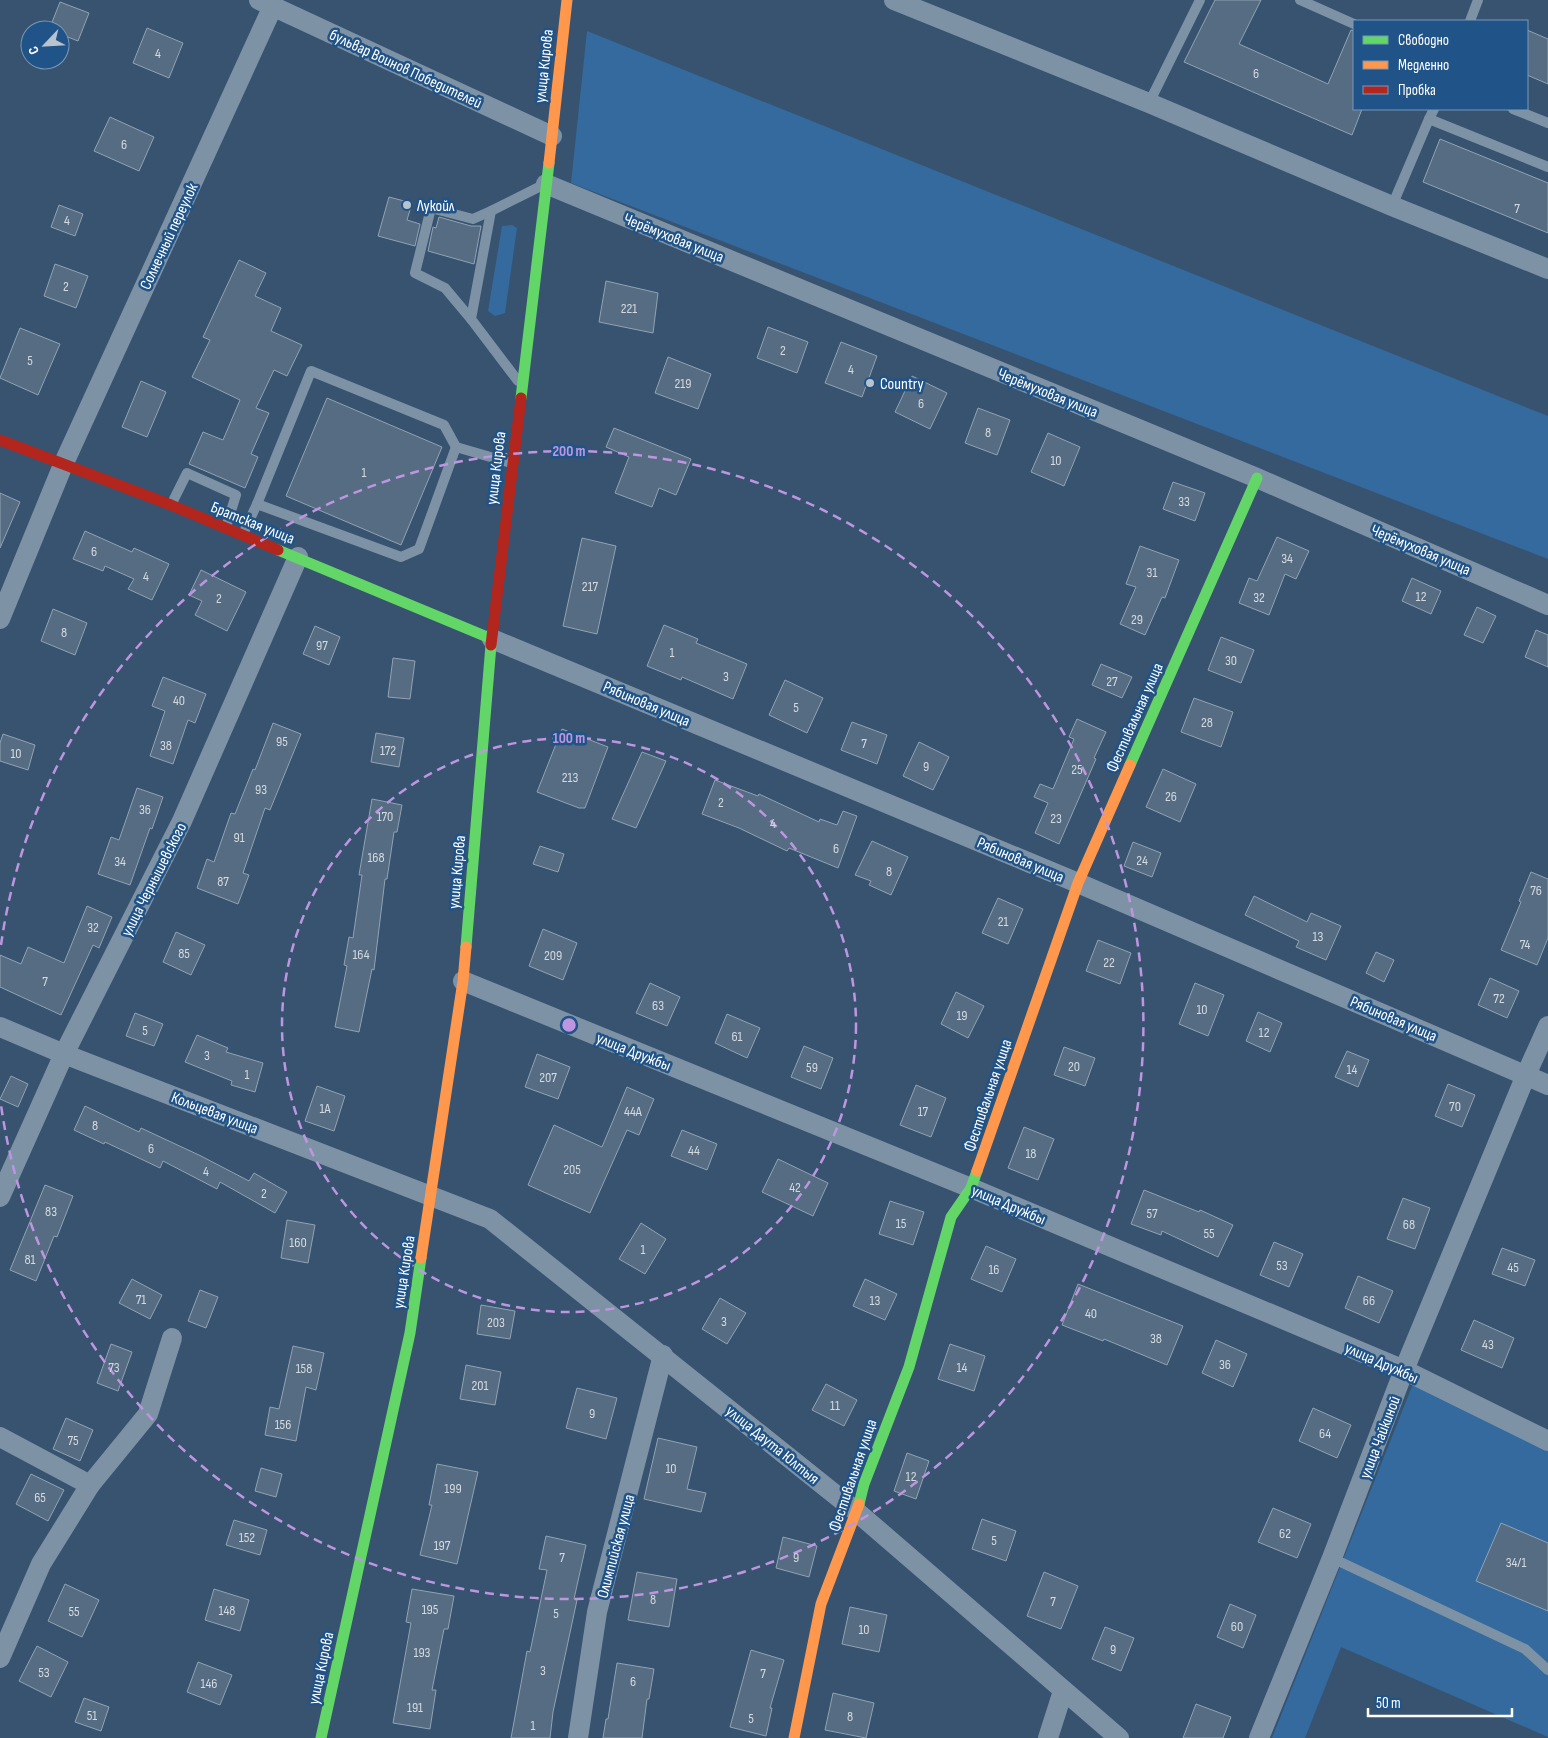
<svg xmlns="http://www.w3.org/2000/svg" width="1548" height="1738" font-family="'Sofia Sans Condensed',sans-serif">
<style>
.green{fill:#346a9e}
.building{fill:#556c82;stroke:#92a3b4}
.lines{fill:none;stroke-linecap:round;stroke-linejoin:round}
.lane{stroke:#7e92a6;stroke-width:10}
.street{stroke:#7e92a6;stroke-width:20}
.fast{stroke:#63d668;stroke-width:11}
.slow{stroke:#ff974d;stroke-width:11}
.jam{stroke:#b3261e;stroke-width:11}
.ring{fill:none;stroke:#bd96df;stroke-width:2.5;stroke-dasharray:9 6}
.poi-dot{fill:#b9c3cd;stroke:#205387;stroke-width:2}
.labels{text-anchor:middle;stroke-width:5;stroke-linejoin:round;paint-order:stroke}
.number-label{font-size:14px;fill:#d4dae0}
.street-label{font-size:16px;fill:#fff;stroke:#205387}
.poi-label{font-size:16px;fill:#fff;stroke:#205387;text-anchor:start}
.centre{fill:#bd96df;stroke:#205387;stroke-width:2.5}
.ring-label{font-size:15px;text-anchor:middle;font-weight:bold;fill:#bd96df;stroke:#205387;stroke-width:5;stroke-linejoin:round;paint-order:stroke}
</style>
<rect width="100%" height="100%" fill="#375370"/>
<g class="green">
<polygon points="587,31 1548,416 1548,559 571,183"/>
<polygon points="512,225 517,228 505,313 495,316 488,311 502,226"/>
<polygon points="1413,1384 1548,1449 1548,1737 1341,1647 1305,1738 1272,1738"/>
</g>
<g class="building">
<polygon points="1215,0 1261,0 1239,44 1328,84 1351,30 1354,31 1354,109 1362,109 1352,135 1184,62"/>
<polygon points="60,2 89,13 78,41 60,34 60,30 49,30"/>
<polygon points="147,28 183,43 169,78 133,63"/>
<polygon points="1527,30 1548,39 1548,84 1527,75"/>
<polygon points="110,117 154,137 139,171 94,151"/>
<polygon points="1440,139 1548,183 1548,233 1423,182"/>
<polygon points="389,197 412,203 407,220 420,224 415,246 378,236"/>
<polygon points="59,205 83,214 75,236 51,227"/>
<polygon points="439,217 471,226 481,226 474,264 428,251 433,227 436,228"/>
<polygon points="239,260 266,273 255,296 281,308 271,331 302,345 287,376 274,370 256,408 269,413 251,454 258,457 245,488 189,464 203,432 223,440 240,400 192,377 210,340 203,337"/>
<polygon points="55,264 88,276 76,308 44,296"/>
<polygon points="606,281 658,293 653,333 599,322"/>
<polygon points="768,327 808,342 797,373 757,358"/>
<polygon points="20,328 60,344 38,395 0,378"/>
<polygon points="841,342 877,356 862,397 825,383"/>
<polygon points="668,357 711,374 698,409 655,393"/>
<polygon points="912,376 947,393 930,429 895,412"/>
<polygon points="141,381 166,392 147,437 122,427"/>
<polygon points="327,398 442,447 401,545 286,496"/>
<polygon points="978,408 1010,420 997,455 965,443"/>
<polygon points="614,428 691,459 676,495 659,488 652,507 615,493 629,457 606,447"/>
<polygon points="1048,433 1080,447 1064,486 1031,472"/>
<polygon points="1173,482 1205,493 1195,521 1163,509"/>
<polygon points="0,493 20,502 0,548"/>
<polygon points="85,531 132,552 134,548 169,564 152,600 128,589 134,579 105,566 103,571 73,559"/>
<polygon points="1277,537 1309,551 1296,579 1285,574 1269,615 1239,603 1249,578 1257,581"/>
<polygon points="582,538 616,546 597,634 563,626"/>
<polygon points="1140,546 1179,560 1165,598 1162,597 1145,635 1120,624 1136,587 1126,584"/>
<polygon points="201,570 246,592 227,631 195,615 202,601 189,595"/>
<polygon points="1412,578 1441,591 1431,614 1402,601"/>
<polygon points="1477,607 1496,616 1483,643 1464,635"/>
<polygon points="53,609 87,623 75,655 41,641"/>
<polygon points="664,625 698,639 696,643 747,664 733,699 682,677 681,680 647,666"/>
<polygon points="315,626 340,637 329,665 303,654"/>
<polygon points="1536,630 1548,635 1548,667 1525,657"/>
<polygon points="1221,637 1254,650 1241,683 1208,670"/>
<polygon points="393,658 415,661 410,699 388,697"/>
<polygon points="1101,664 1132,677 1122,698 1092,685"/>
<polygon points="163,677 206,694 195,723 188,720 173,764 150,756 165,711 152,706"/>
<polygon points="785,680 823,698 807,733 769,715"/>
<polygon points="1194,698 1233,712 1221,747 1181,732"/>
<polygon points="1077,719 1106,732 1094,758 1096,759 1059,844 1035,833 1048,803 1034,797 1040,784 1053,789 1074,739 1069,737"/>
<polygon points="852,722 887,735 877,764 841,750"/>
<polygon points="273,723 301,734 270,810 265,808 243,873 249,875 238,904 197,888 207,859 214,862 231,813 235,814 253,769 255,770"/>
<polygon points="562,729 608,747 585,808 579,808 537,792"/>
<polygon points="376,733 404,738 399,767 371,762"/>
<polygon points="3,734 35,745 28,770 0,761 0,743"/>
<polygon points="919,742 949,757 933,790 903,776"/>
<polygon points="642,752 666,761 636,828 612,819"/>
<polygon points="1163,769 1196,784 1180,822 1146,807"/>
<polygon points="715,780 758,796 759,794 819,822 820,819 837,825 843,811 857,816 838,868 789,848 787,851 739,828 702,814"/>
<polygon points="137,788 163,797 152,829 150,828 130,885 98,874 111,837 119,840"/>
<polygon points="372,799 402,805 397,832 394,832 387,879 385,879 374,970 372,969 359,1032 335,1027 347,966 344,965 349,937 353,938 362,875 359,875"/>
<polygon points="872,841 908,857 891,895 869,885 871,881 855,875"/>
<polygon points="1133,842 1161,853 1152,877 1124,866"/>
<polygon points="540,846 564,854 558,872 533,864"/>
<polygon points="1531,872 1548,879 1548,938 1537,965 1501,950 1521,902 1519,901"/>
<polygon points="1254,896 1307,922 1311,913 1341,926 1326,960 1296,947 1299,941 1245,915"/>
<polygon points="998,898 1023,909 1008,944 982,933"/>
<polygon points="87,906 112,917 99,948 93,945 61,1015 0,987 0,955 21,964 28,947 64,963"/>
<polygon points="543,929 577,943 563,980 529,966"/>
<polygon points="176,932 205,945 191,975 163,962"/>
<polygon points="1098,940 1131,953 1120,984 1086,971"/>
<polygon points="1376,952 1394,960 1384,982 1366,973"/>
<polygon points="1490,978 1519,991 1507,1018 1478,1005"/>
<polygon points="650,983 680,997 667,1026 636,1013"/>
<polygon points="1195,983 1224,995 1208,1036 1179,1024"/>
<polygon points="956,992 984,1006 968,1038 941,1024"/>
<polygon points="1258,1012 1282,1023 1270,1052 1246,1041"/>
<polygon points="135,1013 163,1024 154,1046 126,1036"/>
<polygon points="727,1014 760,1028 747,1058 715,1043"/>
<polygon points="197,1035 228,1048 226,1052 263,1063 255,1092 231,1085 232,1081 185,1062"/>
<polygon points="804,1046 833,1058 821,1089 791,1077"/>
<polygon points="1064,1047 1095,1058 1085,1086 1054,1075"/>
<polygon points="1347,1051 1369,1060 1358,1087 1335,1077"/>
<polygon points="537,1054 570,1067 558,1099 525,1087"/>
<polygon points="11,1076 28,1084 18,1107 0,1099"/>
<polygon points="1448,1084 1475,1095 1462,1127 1435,1116"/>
<polygon points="916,1085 946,1098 931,1137 900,1125"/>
<polygon points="317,1086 345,1096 334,1131 305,1121"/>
<polygon points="627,1087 654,1099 639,1135 627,1130 590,1213 528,1185 554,1125 602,1147"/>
<polygon points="85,1106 139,1132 141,1128 201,1156 249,1181 254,1173 287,1192 275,1213 220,1182 217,1189 163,1161 160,1168 105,1142 104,1144 74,1130"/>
<polygon points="1024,1127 1054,1139 1038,1180 1008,1168"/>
<polygon points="682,1130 717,1144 707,1170 671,1156"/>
<polygon points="778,1159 828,1183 813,1216 762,1192"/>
<polygon points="45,1185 73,1196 57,1237 54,1236 36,1281 10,1270"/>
<polygon points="1144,1190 1199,1212 1200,1210 1233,1225 1218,1257 1162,1231 1161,1235 1131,1224"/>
<polygon points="1403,1198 1430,1208 1415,1249 1387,1239"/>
<polygon points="890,1201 924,1212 913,1245 879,1234"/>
<polygon points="287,1220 315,1225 308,1263 281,1258"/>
<polygon points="641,1223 666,1239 645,1274 619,1259"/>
<polygon points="1274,1242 1303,1254 1289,1287 1260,1275"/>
<polygon points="986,1246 1016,1259 1002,1292 971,1279"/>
<polygon points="1502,1248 1535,1260 1525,1286 1492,1274"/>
<polygon points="1358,1276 1393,1291 1379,1323 1345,1308"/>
<polygon points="132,1279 162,1295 150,1319 119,1303"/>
<polygon points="865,1279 897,1294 885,1320 853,1306"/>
<polygon points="1078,1284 1183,1326 1167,1365 1104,1339 1103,1341 1062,1325"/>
<polygon points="200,1290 218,1297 206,1328 188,1321"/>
<polygon points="720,1298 746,1313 727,1344 702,1329"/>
<polygon points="481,1305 515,1311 510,1339 477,1334"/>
<polygon points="1474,1320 1514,1338 1502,1368 1461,1350"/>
<polygon points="1216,1340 1247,1354 1233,1387 1202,1373"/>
<polygon points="111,1344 132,1352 118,1391 97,1383"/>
<polygon points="950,1344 985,1356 974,1391 938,1379"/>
<polygon points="293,1346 324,1353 316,1390 306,1387 296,1441 265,1435 270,1407 279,1409"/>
<polygon points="466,1365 501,1372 495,1405 460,1399"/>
<polygon points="826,1384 857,1400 844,1426 812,1410"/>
<polygon points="577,1388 617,1398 606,1439 566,1428"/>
<polygon points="1313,1408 1351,1425 1337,1458 1299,1441"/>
<polygon points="66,1418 93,1430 80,1461 53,1449"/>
<polygon points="658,1438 697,1447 687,1489 706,1493 701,1512 644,1499"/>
<polygon points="907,1453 929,1461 916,1499 894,1491"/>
<polygon points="437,1464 478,1472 457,1564 420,1555 432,1505 429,1505"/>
<polygon points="261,1468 282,1474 276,1497 255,1491"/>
<polygon points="31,1474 64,1490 48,1521 16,1504"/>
<polygon points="1273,1508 1311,1524 1297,1558 1258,1542"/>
<polygon points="982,1519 1016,1531 1006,1561 972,1549"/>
<polygon points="234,1520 267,1530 260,1555 226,1545"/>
<polygon points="1501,1523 1548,1543 1548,1611 1476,1581"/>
<polygon points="546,1536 586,1545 574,1599 577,1600 553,1712 550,1738 511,1738 527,1651 530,1652 547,1570 539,1569"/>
<polygon points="783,1537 817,1546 809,1577 776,1568"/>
<polygon points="637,1572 677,1579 669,1627 628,1620"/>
<polygon points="1044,1572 1078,1586 1061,1629 1027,1616"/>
<polygon points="65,1584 99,1600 82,1637 48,1621"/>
<polygon points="214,1589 249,1600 240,1631 205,1620"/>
<polygon points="412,1589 454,1596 448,1629 444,1629 432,1690 436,1690 430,1729 393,1723 411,1623 406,1622"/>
<polygon points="1230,1604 1256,1615 1243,1648 1217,1637"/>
<polygon points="850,1607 887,1615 879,1652 842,1644"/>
<polygon points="1105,1627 1134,1638 1121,1671 1092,1659"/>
<polygon points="37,1646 68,1662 51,1697 19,1681"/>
<polygon points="751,1650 784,1660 770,1708 772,1708 766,1736 730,1727"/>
<polygon points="198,1662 232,1675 220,1705 187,1692"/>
<polygon points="617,1663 654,1669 649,1699 647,1699 642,1738 603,1738 606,1719 608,1719"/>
<polygon points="833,1693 874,1703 866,1738 825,1730"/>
<polygon points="84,1698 109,1707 101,1731 75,1722"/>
<polygon points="1196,1704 1231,1717 1223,1738 1183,1738"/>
</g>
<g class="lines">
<g class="lane">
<polyline points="1300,0 1354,24"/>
<polyline points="1470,21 1478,0"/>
<polyline points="1149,103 1200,0"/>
<polyline points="1513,109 1548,123"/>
<polyline points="1429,119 1434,109"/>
<polyline points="1392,206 1429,119 1548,167"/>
<polyline points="471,319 445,288 415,273 431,208 473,219 491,211"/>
<polyline points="518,381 471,319 491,211 543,185"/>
<polyline points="172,503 187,473 236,495 226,527"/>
<polyline points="257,504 311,371 444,425 456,447"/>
<polyline points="243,534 257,504 401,557 419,549 456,447 511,463"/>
<polyline points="1332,1558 1525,1649 1548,1670"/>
</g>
<g class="street">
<polyline points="259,0 552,136"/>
<polyline points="894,0 1149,103 1392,206 1548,269"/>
<polyline points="546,184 1257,478 1548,605"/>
<polyline points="0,619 63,465 273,6"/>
<polyline points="492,639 1078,883 1548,1085"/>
<polyline points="463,981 971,1188 1404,1370 1548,1441"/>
<polyline points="0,1027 64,1054 490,1219 857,1512 1119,1738"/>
<polyline points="0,1197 64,1054 182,821 298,557"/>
<polyline points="0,1437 90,1485 41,1564 0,1658"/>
<polyline points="90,1485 148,1414 172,1338"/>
<polyline points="578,1738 597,1612 663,1355"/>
<polyline points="1048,1738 1063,1691"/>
<polyline points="1259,1738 1332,1558 1404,1370 1526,1075 1548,1026"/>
</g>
<g class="fast">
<polyline points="521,398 549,163"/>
<polyline points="278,550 492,639"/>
<polyline points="1130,765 1257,478"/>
<polyline points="466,947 491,645"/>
<polyline points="859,1504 864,1484 909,1367 951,1217 971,1188 977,1171"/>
<polyline points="321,1738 410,1333 421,1258"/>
</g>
<g class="slow">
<polyline points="549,163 567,0"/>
<polyline points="977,1171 1078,883 1130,765"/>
<polyline points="421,1258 463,981 466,947"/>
<polyline points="794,1738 821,1604 859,1504"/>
</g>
<g class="jam">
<polyline points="0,440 171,505 278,550"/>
<polyline points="491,645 521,398"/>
</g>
</g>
<g class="ring">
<circle cx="569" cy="1025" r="287"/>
<path d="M1 945A574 574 0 1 1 1 1105"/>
</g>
<g class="poi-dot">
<circle cx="407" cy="205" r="5"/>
<circle cx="870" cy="383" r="5"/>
</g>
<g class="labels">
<g class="number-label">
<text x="158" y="58">4</text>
<text x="1256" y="78">6</text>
<text x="124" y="149">6</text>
<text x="1517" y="213">7</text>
<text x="67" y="225">4</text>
<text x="66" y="291">2</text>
<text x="629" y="313">221</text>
<text x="783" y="355">2</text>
<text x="30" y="365">5</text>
<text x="851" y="374">4</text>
<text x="683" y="388">219</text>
<text x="921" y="408">6</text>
<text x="988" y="437">8</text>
<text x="1056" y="465">10</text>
<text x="364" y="477">1</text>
<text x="1184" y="506">33</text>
<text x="94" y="556">6</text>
<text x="1287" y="563">34</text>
<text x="1152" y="577">31</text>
<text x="146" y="581">4</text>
<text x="590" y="591">217</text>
<text x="1421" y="601">12</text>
<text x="1259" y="602">32</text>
<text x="219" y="603">2</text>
<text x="1137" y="624">29</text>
<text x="64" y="637">8</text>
<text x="322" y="650">97</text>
<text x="672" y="657">1</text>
<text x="1231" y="665">30</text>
<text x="726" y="681">3</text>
<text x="1112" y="686">27</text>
<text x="179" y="705">40</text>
<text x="796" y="712">5</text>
<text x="1207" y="727">28</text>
<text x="282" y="746">95</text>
<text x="864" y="748">7</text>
<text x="166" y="750">38</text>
<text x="388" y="755">172</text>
<text x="16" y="758">10</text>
<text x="926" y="771">9</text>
<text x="1077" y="774">25</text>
<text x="570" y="782">213</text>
<text x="261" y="794">93</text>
<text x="1171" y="801">26</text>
<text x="721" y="807">2</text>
<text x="145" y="814">36</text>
<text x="385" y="821">170</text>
<text x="1056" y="823">23</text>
<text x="773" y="828">4</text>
<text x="239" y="842">91</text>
<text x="836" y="853">6</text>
<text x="376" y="862">168</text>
<text x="1142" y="865">24</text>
<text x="120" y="866">34</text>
<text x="889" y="876">8</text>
<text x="223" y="886">87</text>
<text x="1536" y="895">76</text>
<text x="1003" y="926">21</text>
<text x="93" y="932">32</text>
<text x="1318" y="941">13</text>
<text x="1525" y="949">74</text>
<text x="184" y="958">85</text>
<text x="361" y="959">164</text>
<text x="553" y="960">209</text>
<text x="1109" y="967">22</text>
<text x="45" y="986">7</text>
<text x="1499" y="1003">72</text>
<text x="658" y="1010">63</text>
<text x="1202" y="1014">10</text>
<text x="962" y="1020">19</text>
<text x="145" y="1035">5</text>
<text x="1264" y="1037">12</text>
<text x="737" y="1041">61</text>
<text x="207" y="1060">3</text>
<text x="1074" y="1071">20</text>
<text x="812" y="1072">59</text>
<text x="1352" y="1074">14</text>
<text x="247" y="1079">1</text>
<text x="548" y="1082">207</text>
<text x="1455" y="1111">70</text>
<text x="325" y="1113">1А</text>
<text x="633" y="1116">44А</text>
<text x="923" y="1116">17</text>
<text x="95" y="1130">8</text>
<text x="151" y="1153">6</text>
<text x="694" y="1155">44</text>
<text x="1031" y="1158">18</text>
<text x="572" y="1174">205</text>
<text x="206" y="1176">4</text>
<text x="795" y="1192">42</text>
<text x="264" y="1198">2</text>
<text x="51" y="1216">83</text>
<text x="1152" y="1218">57</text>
<text x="901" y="1228">15</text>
<text x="1409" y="1229">68</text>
<text x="1209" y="1238">55</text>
<text x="298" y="1247">160</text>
<text x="643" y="1254">1</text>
<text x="30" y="1264">81</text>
<text x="1282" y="1270">53</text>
<text x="1513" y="1272">45</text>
<text x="994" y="1274">16</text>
<text x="141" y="1304">71</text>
<text x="875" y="1305">13</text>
<text x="1369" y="1305">66</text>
<text x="1091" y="1318">40</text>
<text x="724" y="1326">3</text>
<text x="496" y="1327">203</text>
<text x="1156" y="1343">38</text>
<text x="1488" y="1349">43</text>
<text x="1225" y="1369">36</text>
<text x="114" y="1372">73</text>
<text x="962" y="1372">14</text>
<text x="304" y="1373">158</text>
<text x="480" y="1390">201</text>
<text x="835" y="1410">11</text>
<text x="592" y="1418">9</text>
<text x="283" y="1429">156</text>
<text x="1325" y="1438">64</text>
<text x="73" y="1445">75</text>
<text x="671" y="1473">10</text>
<text x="911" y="1481">12</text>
<text x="453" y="1493">199</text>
<text x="40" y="1502">65</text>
<text x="1285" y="1538">62</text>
<text x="247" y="1542">152</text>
<text x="994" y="1545">5</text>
<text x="442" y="1550">197</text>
<text x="562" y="1562">7</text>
<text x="796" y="1562">9</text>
<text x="1516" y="1567">34/1</text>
<text x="653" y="1604">8</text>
<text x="1053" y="1606">7</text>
<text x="430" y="1614">195</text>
<text x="227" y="1615">148</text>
<text x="74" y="1616">55</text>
<text x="556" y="1618">5</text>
<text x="1237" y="1631">60</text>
<text x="864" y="1634">10</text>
<text x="1113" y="1654">9</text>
<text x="422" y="1657">193</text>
<text x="543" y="1675">3</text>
<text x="44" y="1677">53</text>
<text x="763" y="1678">7</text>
<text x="633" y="1686">6</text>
<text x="209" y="1688">146</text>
<text x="415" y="1712">191</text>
<text x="92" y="1720">51</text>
<text x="850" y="1721">8</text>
<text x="751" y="1723">5</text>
<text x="533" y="1730">1</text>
</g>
<g class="street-label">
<text transform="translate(543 66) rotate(-84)" y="6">улица Кирова</text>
<text transform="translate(406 68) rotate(25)" y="6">бульвар Воинов Победителей</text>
<text transform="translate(168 236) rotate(-65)" y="6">Солнечный переулок</text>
<text transform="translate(674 237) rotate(22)" y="6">Черёмуховая улица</text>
<text transform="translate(1048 392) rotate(22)" y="6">Черёмуховая улица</text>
<text transform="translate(495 468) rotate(-83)" y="6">улица Кирова</text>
<text transform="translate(253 522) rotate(22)" y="6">Братская улица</text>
<text transform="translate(1421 549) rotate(23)" y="6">Черёмуховая улица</text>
<text transform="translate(647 703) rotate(23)" y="6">Рябиновая улица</text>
<text transform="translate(1134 717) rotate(-66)" y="6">Фестивальная улица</text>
<text transform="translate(1021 859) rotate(23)" y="6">Рябиновая улица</text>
<text transform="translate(456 872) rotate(-85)" y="6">улица Кирова</text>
<text transform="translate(153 879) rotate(-63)" y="6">улица Чернышевского</text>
<text transform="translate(1394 1018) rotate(23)" y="6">Рябиновая улица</text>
<text transform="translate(634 1051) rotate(22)" y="6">улица Дружбы</text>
<text transform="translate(987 1095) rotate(-71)" y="6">Фестивальная улица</text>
<text transform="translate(215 1112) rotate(21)" y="6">Кольцевая улица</text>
<text transform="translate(1009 1204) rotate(23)" y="6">улица Дружбы</text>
<text transform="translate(403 1272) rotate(-81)" y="6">улица Кирова</text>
<text transform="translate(1382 1362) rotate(24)" y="6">улица Дружбы</text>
<text transform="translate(1379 1437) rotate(-69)" y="6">улица Чайкиной</text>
<text transform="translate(773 1444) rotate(39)" y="6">улица Даута Юлтыя</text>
<text transform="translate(852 1475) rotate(-71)" y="6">Фестивальная улица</text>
<text transform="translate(615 1546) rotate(-75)" y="6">Олимпийская улица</text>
<text transform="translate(320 1668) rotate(-78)" y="6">улица Кирова</text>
</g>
<g class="poi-label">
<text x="417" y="211">Лукойл</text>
<text x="880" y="389">Country</text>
</g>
</g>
<circle cx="569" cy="1025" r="8" class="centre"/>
<g class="ring-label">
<text x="569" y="456">200 m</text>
<text x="569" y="743">100 m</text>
</g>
<rect x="1353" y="20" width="175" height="90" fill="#205387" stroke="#7998b7"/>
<rect x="1363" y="36" width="25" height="8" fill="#63d668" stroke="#7998b7"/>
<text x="1398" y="45" font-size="15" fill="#ffffff">Свободно</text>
<rect x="1363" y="61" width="25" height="8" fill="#ff974d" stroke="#7998b7"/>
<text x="1398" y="70" font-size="15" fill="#ffffff">Медленно</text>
<rect x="1363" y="86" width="25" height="8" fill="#b3261e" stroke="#7998b7"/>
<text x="1398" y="95" font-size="15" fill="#ffffff">Пробка</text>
<g transform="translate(45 45) rotate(245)"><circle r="24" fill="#205387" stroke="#7998b7"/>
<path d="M0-4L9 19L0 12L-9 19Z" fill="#b9c3cd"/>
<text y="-8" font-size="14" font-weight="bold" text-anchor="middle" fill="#ffffff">С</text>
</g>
<path d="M1368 1708v8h144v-8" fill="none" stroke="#ffffff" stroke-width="2.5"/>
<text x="1376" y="1708" font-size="15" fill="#ffffff" stroke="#205387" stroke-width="4" paint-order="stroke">50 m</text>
</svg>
